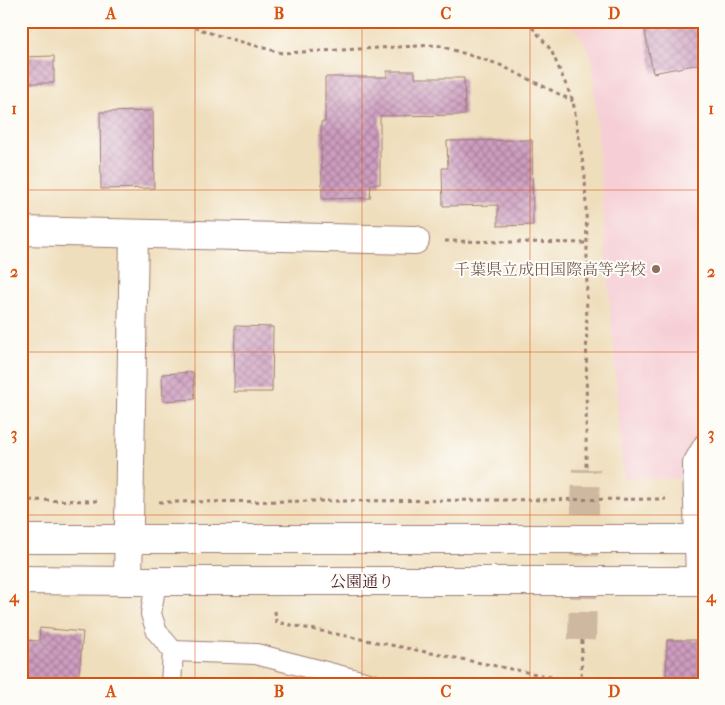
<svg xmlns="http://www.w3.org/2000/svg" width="725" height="705" font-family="'IM FELL French Canon','Noto Serif JP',serif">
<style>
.built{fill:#f6cfd6}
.building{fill:url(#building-cross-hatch)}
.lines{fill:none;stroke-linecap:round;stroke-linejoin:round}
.street-tunnel{stroke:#ceb89f;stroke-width:28;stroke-dasharray:28 14;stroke-linecap:butt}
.lane-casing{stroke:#9c7e74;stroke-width:22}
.street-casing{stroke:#9c7e74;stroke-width:30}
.secondary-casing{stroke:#9c7e74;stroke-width:30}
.path{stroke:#9c7e74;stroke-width:3;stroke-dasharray:4 4;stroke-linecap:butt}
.lane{stroke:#fff;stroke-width:20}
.street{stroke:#fff;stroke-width:28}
.secondary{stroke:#fff;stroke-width:28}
.grid{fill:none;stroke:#d8530f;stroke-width:1;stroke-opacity:0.55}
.education-dot{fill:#8d6e63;stroke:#fdfcf7;stroke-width:2}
.labels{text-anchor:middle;stroke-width:4;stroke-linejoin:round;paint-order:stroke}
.education-label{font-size:16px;fill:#785e54;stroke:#fdfcf7;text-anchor:end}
.street-label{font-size:16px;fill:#4a1f2b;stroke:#fdfcf7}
.neatline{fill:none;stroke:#d8530f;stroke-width:2}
.grid-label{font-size:16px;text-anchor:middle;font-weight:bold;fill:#d8530f}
</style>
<defs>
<pattern id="building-cross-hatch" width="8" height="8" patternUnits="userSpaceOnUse" patternTransform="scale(1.25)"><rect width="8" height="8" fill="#cd9dbf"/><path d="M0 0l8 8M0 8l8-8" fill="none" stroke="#a87f9b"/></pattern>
</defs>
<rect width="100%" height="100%" fill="#fdfcf7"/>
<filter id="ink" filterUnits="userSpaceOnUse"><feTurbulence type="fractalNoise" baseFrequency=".02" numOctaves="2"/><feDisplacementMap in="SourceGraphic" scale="10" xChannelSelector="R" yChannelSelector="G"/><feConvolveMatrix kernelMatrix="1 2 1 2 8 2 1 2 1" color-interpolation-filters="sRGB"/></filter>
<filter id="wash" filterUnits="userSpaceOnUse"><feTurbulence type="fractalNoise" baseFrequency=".0096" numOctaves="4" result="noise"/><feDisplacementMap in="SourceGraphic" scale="20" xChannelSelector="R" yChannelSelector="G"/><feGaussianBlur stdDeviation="1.12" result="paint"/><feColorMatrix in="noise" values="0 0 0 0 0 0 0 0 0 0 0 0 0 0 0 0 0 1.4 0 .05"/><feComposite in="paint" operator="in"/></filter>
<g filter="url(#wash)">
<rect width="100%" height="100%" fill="#efdebc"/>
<polygon class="built" points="567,21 704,21 704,479 623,478 592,59 580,35"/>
<g id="blocks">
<g class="building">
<polygon points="643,21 704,21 704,63 653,73"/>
<polygon points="54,56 54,83 21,83 21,57"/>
<polygon points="387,71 415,71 415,78 464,78 465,115 380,116 380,184 371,184 370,198 322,199 321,122 325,122 325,77 387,77"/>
<polygon points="153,111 154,188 101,189 100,112"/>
<polygon points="532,140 533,225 498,226 498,205 443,206 442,168 448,168 447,141"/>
<polygon points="235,326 273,327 272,392 234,392"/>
<polygon points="193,372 195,399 163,401 162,374"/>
<polygon points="40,628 83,632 78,684 21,684 21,640 39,641"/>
<polygon points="667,640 704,640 704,684 666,684"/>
</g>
</g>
</g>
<g filter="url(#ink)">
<use href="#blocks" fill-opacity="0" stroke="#9c7e74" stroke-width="1"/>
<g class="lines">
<polyline class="street-tunnel" points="582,640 586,469"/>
<g class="lane-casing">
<g id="lane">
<polyline points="156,581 151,614 157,632 173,651 256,654 372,684"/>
<polyline points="696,581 693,463 704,444"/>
<polyline points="171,684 173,651"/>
</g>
</g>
<g class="street-casing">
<g id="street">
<polyline points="21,231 415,240"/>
<polyline points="128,581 134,234"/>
</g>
</g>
<g class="secondary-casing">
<g id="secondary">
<polyline points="21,539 704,539"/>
<polyline points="21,580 128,581 704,581"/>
</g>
</g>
<g class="path">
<polyline points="179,21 213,34 282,53 437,45 498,64 573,101"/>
<polyline points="527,21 551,50 573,101 585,176 587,243 586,469"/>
<polyline points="445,241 587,243"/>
<polyline points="21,500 98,501"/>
<polyline points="159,502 666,499"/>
<polyline points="275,611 276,622 581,683"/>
<polyline points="581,684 582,640"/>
</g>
<use href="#lane" class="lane"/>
<use href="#street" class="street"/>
<use href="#secondary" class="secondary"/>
</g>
</g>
<path class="grid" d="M195 21V684M362 21V684M530 21V684M21 190H704M21 352H704M21 515H704"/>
<circle class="education-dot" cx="656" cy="269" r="5"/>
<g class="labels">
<g class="education-label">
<text x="646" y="275">千葉県立成田国際高等学校</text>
</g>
<g class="street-label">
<text x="362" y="587">公園通り</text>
</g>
</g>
<rect width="725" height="705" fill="none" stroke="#fdfcf7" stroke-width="55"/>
<rect x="28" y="28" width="670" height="650" class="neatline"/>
<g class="grid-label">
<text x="111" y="19">A</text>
<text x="279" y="19">B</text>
<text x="446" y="19">C</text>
<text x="614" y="19">D</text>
<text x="14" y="114">1</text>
<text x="711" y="114">1</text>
<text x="14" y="277">2</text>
<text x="711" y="277">2</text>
<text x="14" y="439">3</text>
<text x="711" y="439">3</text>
<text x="14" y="602">4</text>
<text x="711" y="602">4</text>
<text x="111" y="697">A</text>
<text x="279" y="697">B</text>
<text x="446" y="697">C</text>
<text x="614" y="697">D</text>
</g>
</svg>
